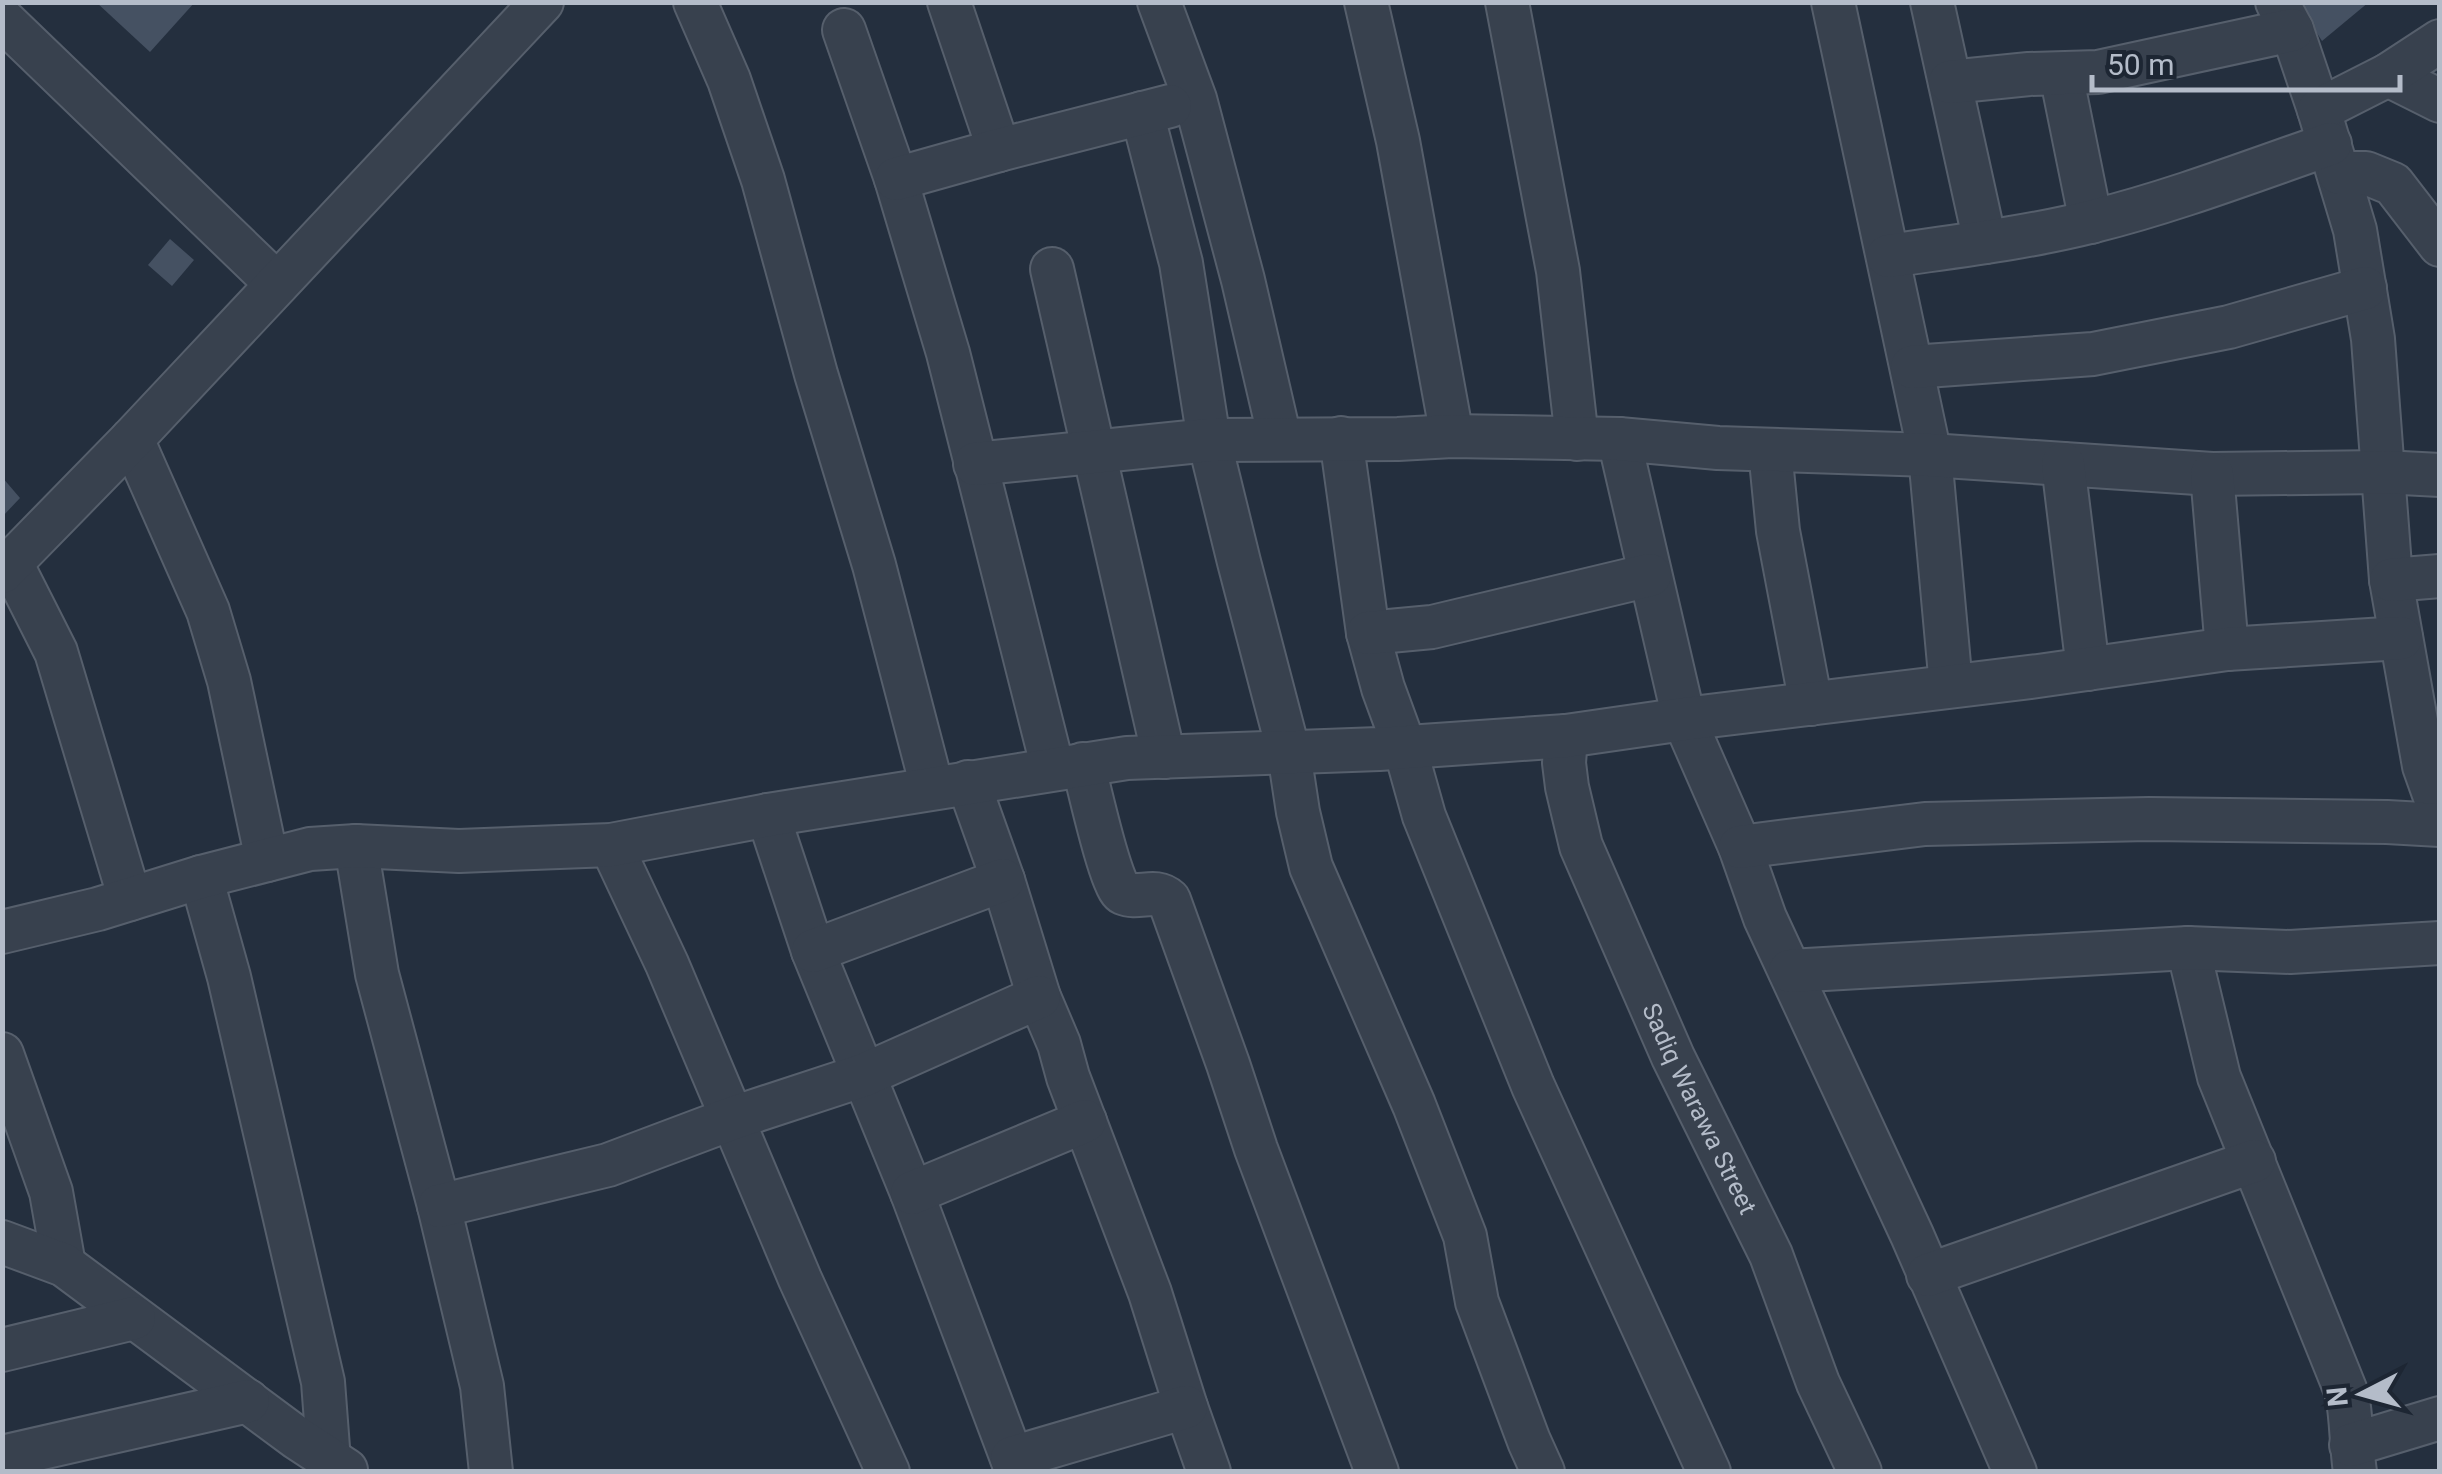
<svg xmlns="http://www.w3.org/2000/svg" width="2442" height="1474" font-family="Roboto,sans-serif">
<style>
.building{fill:#455162}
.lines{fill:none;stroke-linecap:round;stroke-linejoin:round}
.minor-casing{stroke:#565f6c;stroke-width:46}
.minor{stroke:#38414e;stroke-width:42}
.labels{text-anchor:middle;stroke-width:10;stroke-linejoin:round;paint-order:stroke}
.street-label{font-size:25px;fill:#b4bcc9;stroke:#1d2633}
</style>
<rect width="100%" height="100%" fill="#242f3e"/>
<g class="building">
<polygon points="96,2 195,2 150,52"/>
<polygon points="2297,2 2369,2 2322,41"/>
<polygon points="170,239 194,260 172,286 148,265"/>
<polygon points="2,477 20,498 2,517"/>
</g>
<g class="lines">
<g class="minor-casing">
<g id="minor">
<polyline points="695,2 729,80 763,180 816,374 874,565 932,787"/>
<polyline points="949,2 999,150"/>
<polyline points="1159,2 1195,99 1243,280 1280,439"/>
<polyline points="1366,2 1398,141 1452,436"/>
<polyline points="1507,2 1558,271 1577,439"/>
<polyline points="1833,2 1930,455 1951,686"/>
<polyline points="1932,2 1985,242"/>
<polyline points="2277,2 2292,30 2319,110 2355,230 2373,339 2391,580 2424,766 2440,811"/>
<polyline points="2,19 277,284"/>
<polyline points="844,30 896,179 948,353 1053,769"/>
<polyline points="2061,74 2091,222"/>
<polyline points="2388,75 2440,101"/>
<polyline points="1950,82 2029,74 2098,72 2292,30"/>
<polyline points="2319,110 2388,75 2440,41"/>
<polyline points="1142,113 1181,263 1209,440 1239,562 1289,753 1298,812 1311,867 1414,1105 1465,1236 1477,1302 1529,1441 1543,1472"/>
<polyline points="2339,173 2366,173 2393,184 2440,245"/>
<polyline points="896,179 999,150 1170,106"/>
<path d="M1888 256C1957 246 2027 238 2094 221 2174 201 2252 171 2330 144"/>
<polyline points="1052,269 1164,757"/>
<polyline points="1912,367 2093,354 2229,327 2365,288"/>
<polyline points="1341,438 1368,633 1383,688 1405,748 1424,816 1533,1086 1709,1472"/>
<polyline points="132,439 208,611 229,681 267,860"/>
<polyline points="1619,439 1684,719 1740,847 1765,918 1912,1235 2015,1472"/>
<polyline points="1770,450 1778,531 1811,704"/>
<polyline points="975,464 1209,440 1398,439 1452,436 1619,439 1718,448 1930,455 2212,474 2383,472 2440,475"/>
<polyline points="2063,464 2088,669"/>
<polyline points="2212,474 2227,649"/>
<polyline points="11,563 56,652 130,899"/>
<polyline points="2,572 132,439 542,2"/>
<polyline points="2391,580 2440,576"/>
<polyline points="1368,633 1432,627 1650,575"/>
<path id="s1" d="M1566 736 1564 763 1567 787 1581 846 1673 1057 1771 1255 1818 1383 1860 1472"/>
<path d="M1083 764C1088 782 1111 888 1123 893 1139 900 1155 887 1169 900L1228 1064 1256 1149 1377 1472"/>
<polyline points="968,782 1003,880 1039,997 1059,1044 1068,1077 1150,1293 1186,1407 1209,1472"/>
<polyline points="768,815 813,951 912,1193 1017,1472"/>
<polyline points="611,845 667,964 800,1279 888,1472"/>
<polyline points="356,846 377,974 439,1206 482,1386 491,1472"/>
<polyline points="1740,847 1925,824 2149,819 2387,822 2440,825"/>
<polyline points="201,877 229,977 323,1382 329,1461"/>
<polyline points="2,932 98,909 201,877 310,849 356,846 459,851 611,845 768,815 1127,758 1379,749 1566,736 1684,719 2038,676 2227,649 2401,638"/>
<path d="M2188 948 2219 1077 2347 1394C2352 1420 2351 1445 2355 1472"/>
<polyline points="813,951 1003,880"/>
<polyline points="1790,971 2188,948 2290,952 2440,943"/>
<polyline points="2,1054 51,1192 64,1265"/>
<polyline points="912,1193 1085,1121"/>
<polyline points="439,1206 608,1165 733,1118 864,1075 1039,997"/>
<polyline points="2,1242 64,1265 297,1438 346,1470"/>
<polyline points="1928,1275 2254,1161"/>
<polyline points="2,1350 134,1318"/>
<polyline points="2351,1445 2440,1418"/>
<polyline points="2,1457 248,1401"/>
<polyline points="1012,1458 1186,1407"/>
</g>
</g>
<use href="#minor" class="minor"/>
</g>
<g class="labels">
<g class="street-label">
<text dy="9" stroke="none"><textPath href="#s1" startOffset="400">Sadiq Warawa Street</textPath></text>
</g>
</g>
<rect width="2442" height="1474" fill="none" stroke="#b4bcc9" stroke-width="10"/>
<g transform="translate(2362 1394) rotate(264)" stroke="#1d2633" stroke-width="8" paint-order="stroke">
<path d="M0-8L18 38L0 25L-18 38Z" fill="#b4bcc9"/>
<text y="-15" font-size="28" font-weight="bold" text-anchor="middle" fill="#b4bcc9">N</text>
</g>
<path d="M2092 75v15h308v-15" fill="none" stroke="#b4bcc9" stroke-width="5"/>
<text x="2107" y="75" font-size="30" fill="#b4bcc9" stroke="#1d2633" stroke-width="8" paint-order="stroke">50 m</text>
</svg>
